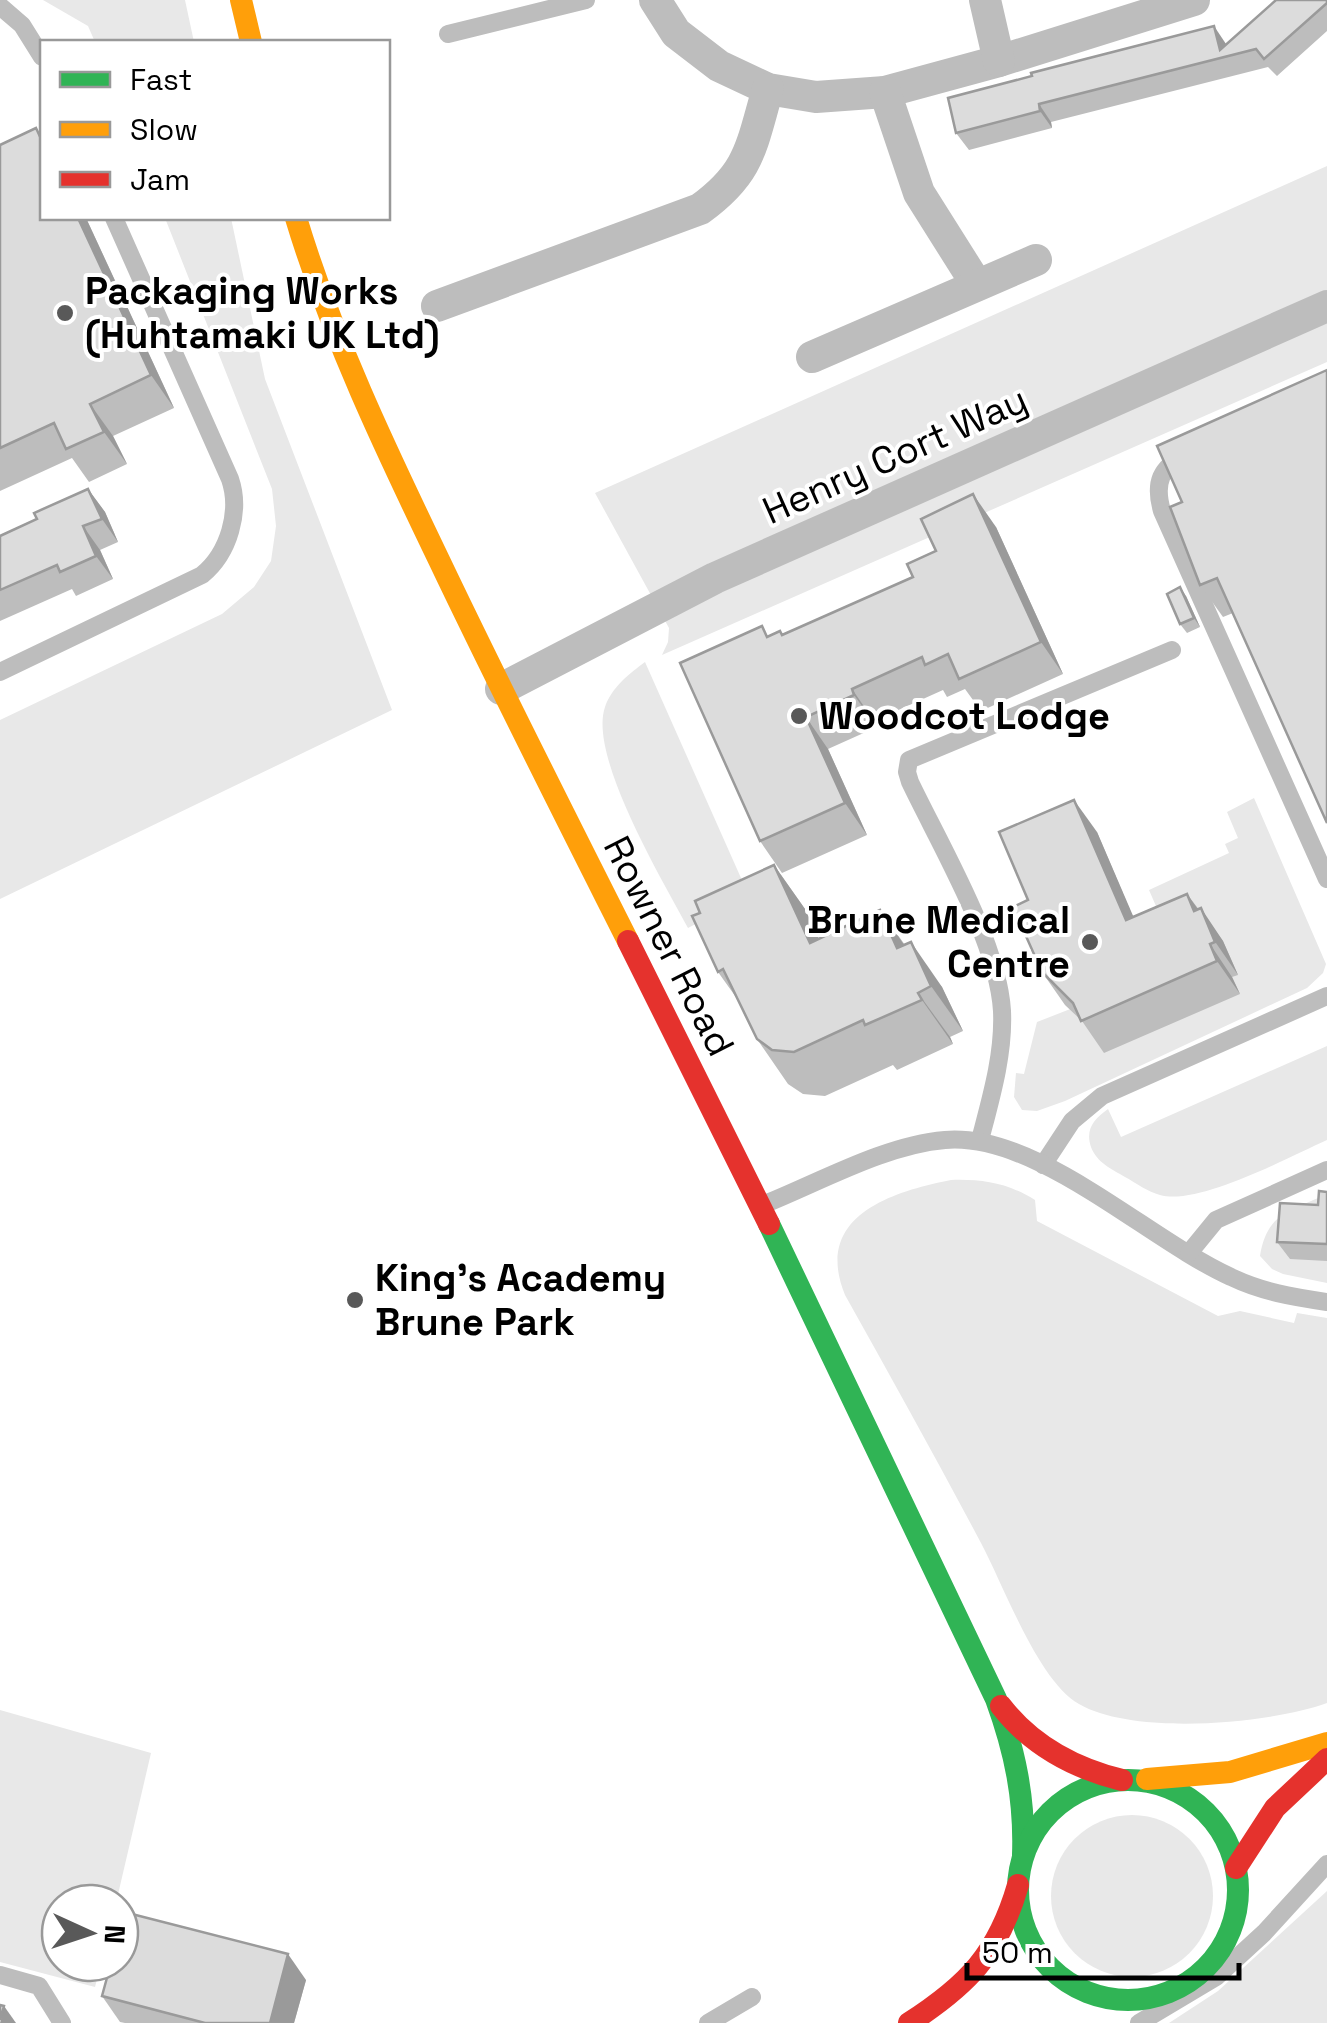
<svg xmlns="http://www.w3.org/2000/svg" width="1327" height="2023" font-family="'Space Grotesk',sans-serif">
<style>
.green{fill:#e8e8e8}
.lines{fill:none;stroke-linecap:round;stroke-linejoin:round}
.lane{stroke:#bdbdbd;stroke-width:18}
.street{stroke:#bdbdbd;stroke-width:32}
.fast{stroke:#30b455;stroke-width:22}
.slow{stroke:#ff9f0a;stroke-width:22}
.jam{stroke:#e5322d;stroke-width:22}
.wall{fill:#bdbdbd}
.shaded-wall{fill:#9a9a9a}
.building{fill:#dcdcdc;stroke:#9a9a9a;stroke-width:2.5}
.poi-dot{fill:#595959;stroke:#fff;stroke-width:4}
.labels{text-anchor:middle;stroke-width:8;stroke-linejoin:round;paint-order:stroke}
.poi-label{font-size:38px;font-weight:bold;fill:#000;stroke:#fff;text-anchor:start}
.street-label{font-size:38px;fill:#000;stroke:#fff}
</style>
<rect width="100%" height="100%" fill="#fff"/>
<g class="green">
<polygon points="43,0 185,0 194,42 95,42 88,26"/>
<polygon points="1327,166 1327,362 662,655 668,642 669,628 595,493"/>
<polygon points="165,218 231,218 265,379 392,710 0,899 0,720 222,614 254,587 271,561 276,526 272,489"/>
<path d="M645 662 749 896 688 928C663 881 588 756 605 707 612 687 629 674 645 662Z"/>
<polygon points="1254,798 1326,964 1323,973 1307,988 1065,1101 1037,1111 1022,1110 1014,1097 1016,1073 1024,1074 1037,1022 1096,999 1159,913 1149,890 1229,853 1225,844 1238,838 1227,812"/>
<path d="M1327 1046V1140C1289 1157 1198 1206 1160 1195 1148 1192 1136 1183 1125 1177 1112 1169 1097 1163 1091 1147 1085 1129 1094 1119 1108 1109L1121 1137Z"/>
<path d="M951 1180C982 1179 1008 1183 1035 1200L1037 1221 1218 1316 1240 1311 1294 1323 1297 1313 1327 1318V1703C1269 1724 1134 1736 1079 1704 1038 1681 1004 1586 981 1543 937 1460 891 1377 845 1295 813 1217 890 1192 951 1180Z"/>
<path d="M1327 1194V1283L1283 1274 1272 1269 1260 1256C1267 1212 1291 1211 1327 1194Z"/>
<polygon points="0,1710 151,1753 116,1903 60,1903 60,1963 101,1963 95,1987 0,1962"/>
<circle cx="1132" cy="1896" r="81"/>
<polygon points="1327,1891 1327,2023 1169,2023 1218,1991"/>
</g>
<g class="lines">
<g class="lane">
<polyline points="0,6 22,25 42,57"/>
<polyline points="448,34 586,0"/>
<path d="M1187 454C1160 467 1154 483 1162 511L1327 879"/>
<path d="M0 672 202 575C229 553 241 511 230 479L114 218"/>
<path d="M980 1140C991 1098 1004 1054 1002 1011 998 942 940 845 910 782L907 772 909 760 1172 650"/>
<polyline points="1043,1165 1072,1121 1102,1096 1327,996"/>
<path d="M765 1204C820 1182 885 1145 945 1140 1037 1132 1147 1239 1231 1277 1262 1292 1293 1297 1327 1302"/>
<polyline points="1189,1253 1216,1220 1327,1170"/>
<polyline points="0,1975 39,1986 62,2023"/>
<polyline points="708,2023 752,1997"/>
<polyline points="1139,2023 1216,1977 1264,1933 1327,1864"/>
</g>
<g class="street">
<polyline points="655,0 676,33 719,66 768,89 816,97 885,92 999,61 1194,0"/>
<polyline points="985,0 999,61"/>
<polyline points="885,92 919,193 977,285"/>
<path d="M437 306 700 209C751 172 751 146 768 89"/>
<polyline points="812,357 1036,260"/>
<polyline points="501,689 715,578 1327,306"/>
</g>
<g class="fast">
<path d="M769 1224 996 1699C1015 1751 1025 1799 1023 1855"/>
<circle cx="1128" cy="1890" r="110"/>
</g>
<g class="slow">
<polyline points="241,0 251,42"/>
<path d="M296 218C332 337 385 448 439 560 500 688 564 814 628 941"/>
<polyline points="1147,1779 1230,1772 1327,1743"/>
</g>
<g class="jam">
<polyline points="628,941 769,1224"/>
<path d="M1001 1706C1032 1746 1073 1768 1122 1780"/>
<polyline points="1236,1868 1275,1808 1327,1759"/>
<path d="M909 2023C968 1985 998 1954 1018 1885"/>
</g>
</g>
<g class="wall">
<polygon points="1327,0 1327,31 1277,76 1268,67 1051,122 1052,128 969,150 956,133 948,98 1226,44"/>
<polygon points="0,145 42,218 86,218 174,408 113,436 127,464 89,482 72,458 0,491"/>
<polygon points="88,489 105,512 118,542 100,550 113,579 76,596 72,589 0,621 0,536 37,519"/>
<polygon points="1182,502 1233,613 1223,617 1200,585"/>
<polygon points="996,527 1063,674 981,711 965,689 947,697 943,690 874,721 877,727 828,749 867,835 782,873 760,841 769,636 780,631 782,635 913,577"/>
<polygon points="1186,596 1200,627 1187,633 1180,624"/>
<polygon points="1097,832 1133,917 1187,894 1223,941 1238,975 1232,977 1240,994 1104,1053 1082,1021 1065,1005 1042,972"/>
<polygon points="774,865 805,909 819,939 880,910 905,945 942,987 963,1031 950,1037 953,1044 897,1070 893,1065 825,1096 803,1094 788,1084 757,1039 738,1000 718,972 700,913"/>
<polygon points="1327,1192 1327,1261 1290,1259 1277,1242 1318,1205"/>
<polygon points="306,1980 294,2023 125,2023 120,2022 102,1996"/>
</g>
<g class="shaded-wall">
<polygon points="1214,26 1226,44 1220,50"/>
<polygon points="1039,104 1051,122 1052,128 1040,111"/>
<polygon points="78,218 86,218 174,408 151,375"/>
<polygon points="90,404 113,436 127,464 104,432"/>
<polygon points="88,489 105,512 118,542 102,519"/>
<polygon points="973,494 996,527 1063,674 1041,642"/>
<polygon points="83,526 100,550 113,579 96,556"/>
<polygon points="1180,587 1186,596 1200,627 1194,618"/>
<polygon points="852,689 874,721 877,727 854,695"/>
<polygon points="806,717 828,749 867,835 845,803"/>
<polygon points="1074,800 1097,832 1149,953 1126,920"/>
<polygon points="774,865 805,909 841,987 810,943"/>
<polygon points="1187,894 1205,919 1201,908 1223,941 1238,975 1194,911"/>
<polygon points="880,910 911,955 897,948"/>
<polygon points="911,942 942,987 963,1031 931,986"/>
<polygon points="1210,944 1232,977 1240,994 1217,961"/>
<polygon points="918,993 950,1037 953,1044 922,1000"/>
<polygon points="288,1954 306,1980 294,2023 270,2023"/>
<polygon points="4,2006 16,2023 0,2023"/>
</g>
<g class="building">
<polygon points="1276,0 1327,0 1327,3 1264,59 1256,49 1039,104 1040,111 956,133 948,98 1032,76 1031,73 1214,26 1220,50"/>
<polygon points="36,128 42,141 42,218 78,218 151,375 90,404 104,432 66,449 54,423 0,448 0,145"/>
<polygon points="1327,370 1327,823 1217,578 1200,585 1170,507 1182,502 1157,446"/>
<polygon points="88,489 102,519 83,526 96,556 60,572 57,565 0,590 0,536 37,519 34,513"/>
<polygon points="973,494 1041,642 959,679 948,654 925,665 922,657 852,689 854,695 806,717 845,803 760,841 680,663 762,626 767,637 780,631 782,635 913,577 907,564 936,551 921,519"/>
<polygon points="1180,587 1194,618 1180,624 1167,594"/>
<polygon points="1074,800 1126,920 1187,894 1194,911 1201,908 1215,942 1210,944 1217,961 1081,1021 1073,1003 1042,972 1013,907 1028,900 999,832"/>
<polygon points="774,865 810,943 880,910 897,948 911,942 931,986 918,993 922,1000 865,1025 863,1020 794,1052 772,1050 757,1039 723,969 718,972 692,916 700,913 695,901"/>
<polygon points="1319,1191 1327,1192 1327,1244 1277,1242 1280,1203 1318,1205"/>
<polygon points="124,1912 288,1954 270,2023 205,2023 102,1996 111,1963 120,1963 120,1927"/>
<polygon points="0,2005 4,2006 0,2020"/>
</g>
<g class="poi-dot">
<circle cx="65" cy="313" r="10"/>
<circle cx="799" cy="716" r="10"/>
<circle cx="1090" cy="942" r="10"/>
<circle cx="355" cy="1300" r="10"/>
</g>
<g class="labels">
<g class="poi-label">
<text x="85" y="304">Packaging Works<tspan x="85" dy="44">(Huhtamaki UK Ltd)</tspan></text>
<text x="819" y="729">Woodcot Lodge</text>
<text x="1070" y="933" text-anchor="end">Brune Medical<tspan x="1070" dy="44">Centre</tspan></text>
<text x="375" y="1291">King's Academy<tspan x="375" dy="44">Brune Park</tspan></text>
</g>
<g class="street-label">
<text transform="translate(895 455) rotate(-24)" y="13">Henry Cort Way</text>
<text transform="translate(669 946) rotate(63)" y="13">Rowner Road</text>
</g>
</g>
<rect x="40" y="40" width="350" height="180" fill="#ffffff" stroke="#999999" stroke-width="2.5"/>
<rect x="60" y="72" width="50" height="15" fill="#30b455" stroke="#999999" stroke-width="2.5"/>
<text x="130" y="90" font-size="30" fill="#000000">Fast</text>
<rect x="60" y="122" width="50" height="15" fill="#ff9f0a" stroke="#999999" stroke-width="2.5"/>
<text x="130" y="140" font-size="30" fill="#000000">Slow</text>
<rect x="60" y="172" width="50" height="15" fill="#e5322d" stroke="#999999" stroke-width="2.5"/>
<text x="130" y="190" font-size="30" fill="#000000">Jam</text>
<g transform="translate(90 1933) rotate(93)"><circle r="48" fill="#ffffff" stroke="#999999" stroke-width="2.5"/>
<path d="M0-8L18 38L0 25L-18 38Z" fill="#595959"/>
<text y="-15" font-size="28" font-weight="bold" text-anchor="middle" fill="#000000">N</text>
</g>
<path d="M967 1963v15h272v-15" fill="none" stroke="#000000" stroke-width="5"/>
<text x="982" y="1963" font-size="30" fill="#000000" stroke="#ffffff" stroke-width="8" paint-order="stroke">50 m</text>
</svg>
